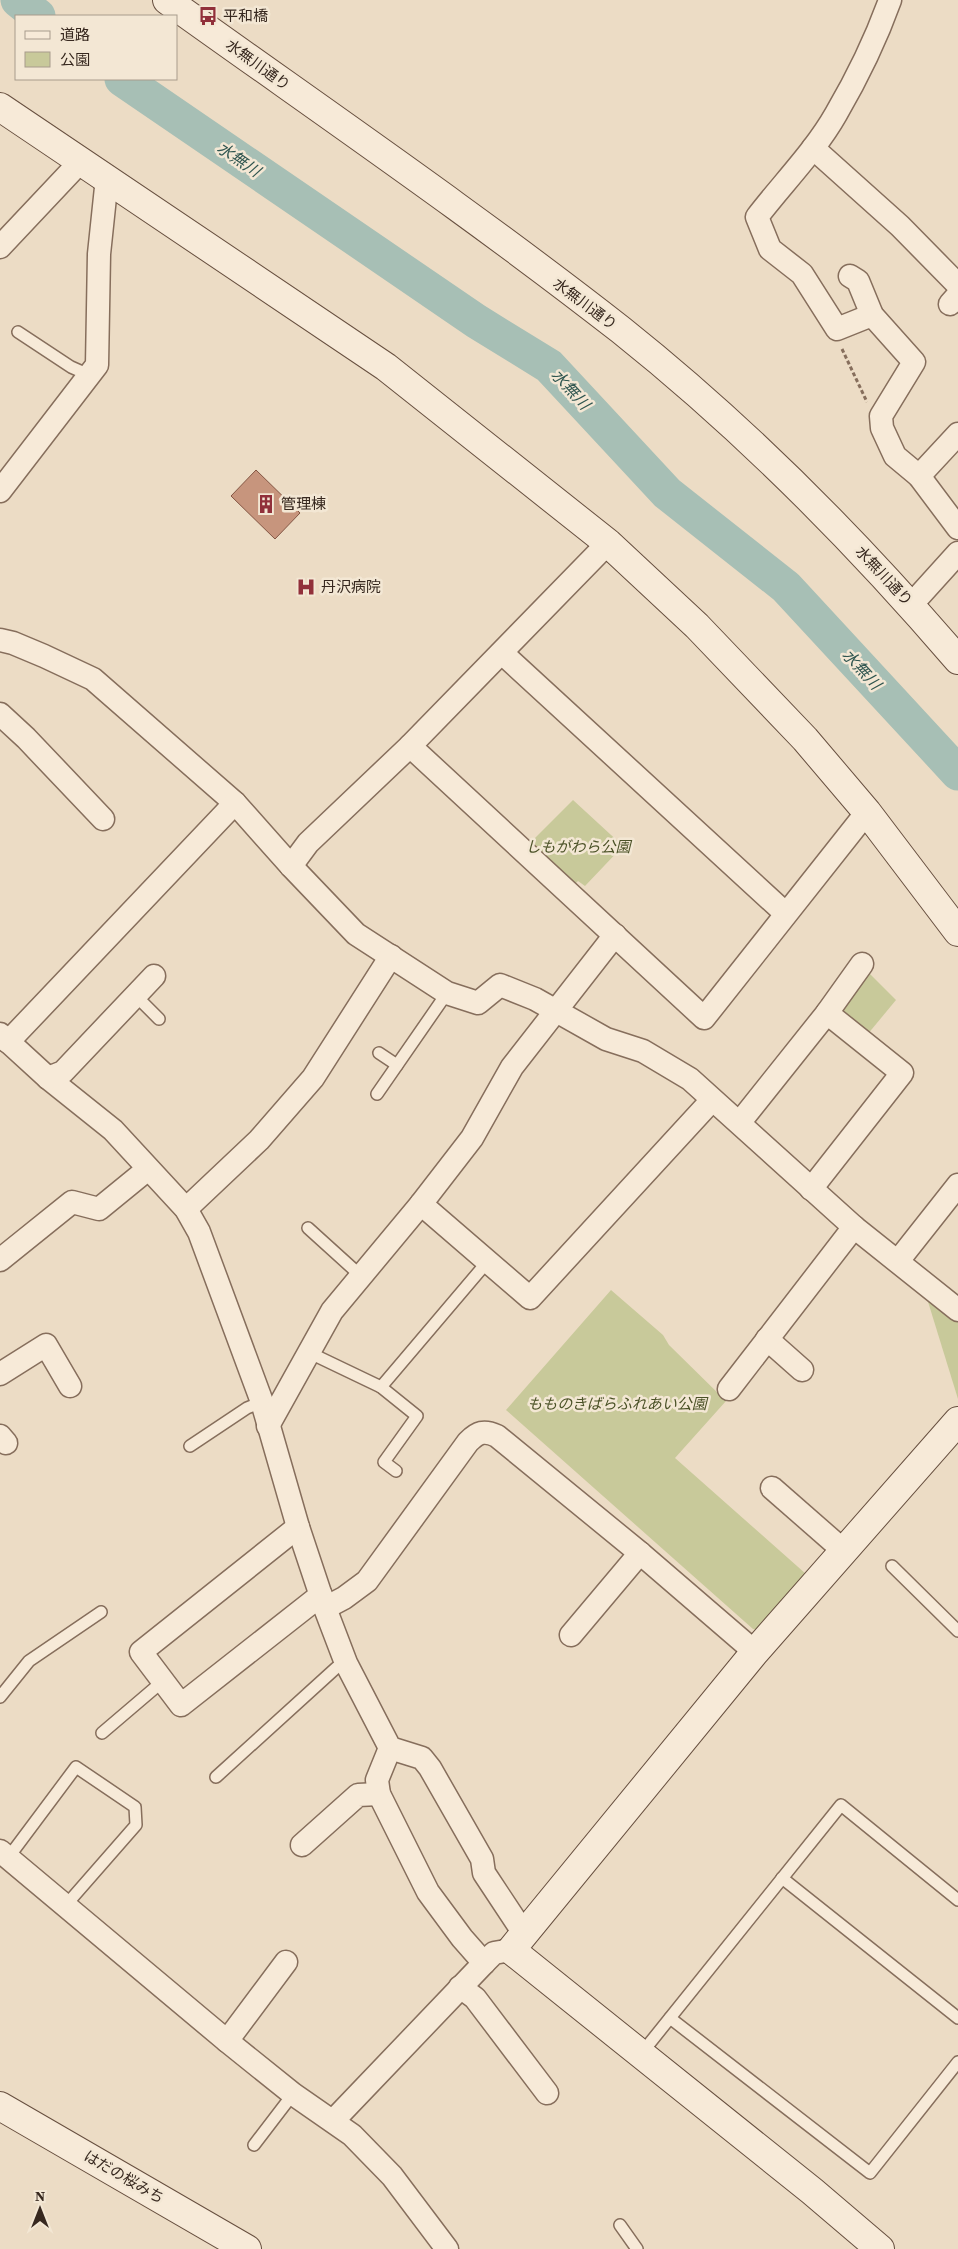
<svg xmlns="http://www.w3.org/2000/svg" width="958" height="2249" font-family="'Source Serif 4','Noto Sans JP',serif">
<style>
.green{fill:#c8c99a}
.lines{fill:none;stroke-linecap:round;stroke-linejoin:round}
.river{stroke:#a7bfb5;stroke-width:35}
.building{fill:#c7957d;stroke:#835644}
.lane-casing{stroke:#866e5c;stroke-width:14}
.street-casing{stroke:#866e5c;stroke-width:25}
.secondary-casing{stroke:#674f3f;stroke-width:30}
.path{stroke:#866e5c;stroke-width:3;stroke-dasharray:4 2.5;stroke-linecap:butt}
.lane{stroke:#f7ead8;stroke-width:11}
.street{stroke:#f7ead8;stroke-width:22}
.secondary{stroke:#f7ead8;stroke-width:28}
.labels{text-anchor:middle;stroke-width:5;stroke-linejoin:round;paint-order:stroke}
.poi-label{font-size:15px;fill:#37281f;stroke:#f3e7d4;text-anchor:start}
.street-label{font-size:15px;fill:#37281f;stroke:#f3e7d4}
.park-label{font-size:15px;font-style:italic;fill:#4b5227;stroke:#f3e7d4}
.water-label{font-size:16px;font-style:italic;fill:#2f554f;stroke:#f3e7d4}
</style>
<rect width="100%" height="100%" fill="#ecdcc5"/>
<g class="green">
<polygon points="573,800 623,846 585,886 578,881 574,885 529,844"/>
<polygon points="866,970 896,1000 867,1035 840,1015 839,1004"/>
<polygon points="611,1290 663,1335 669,1345 726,1401 675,1458 806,1574 759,1630 753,1629 506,1410"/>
<polygon points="925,1292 958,1319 958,1399"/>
</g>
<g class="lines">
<g class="river">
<polyline points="18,0 38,16"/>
<polyline points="122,79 476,321 549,366 667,493 786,587 958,773"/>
</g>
</g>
<polygon class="building" points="256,470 300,513 275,539 231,496"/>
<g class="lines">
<g class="lane-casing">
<g id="lane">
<polyline points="18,332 71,367 89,375"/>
<polyline points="136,996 159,1019"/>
<polyline points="379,1053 397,1065"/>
<polyline points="377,1094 447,993"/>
<polyline points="308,1228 361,1276"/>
<polyline points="310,1353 381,1387 417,1416 384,1462 396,1471"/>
<polyline points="381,1387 488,1261"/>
<polyline points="190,1446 247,1408 262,1402"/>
<polyline points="892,1566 958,1631"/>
<polyline points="0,1697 29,1661 101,1612"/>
<polyline points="102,1733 163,1681"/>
<polyline points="216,1777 336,1668 346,1663"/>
<polyline points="8,1858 76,1767 135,1807 136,1825 66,1905"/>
<polyline points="782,1878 958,2018"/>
<polyline points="670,2018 870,2173 958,2062"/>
<polyline points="641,2054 841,1805 958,1900"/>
<polyline points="254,2145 293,2094"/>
<polyline points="620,2225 637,2249"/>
</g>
</g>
<g class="street-casing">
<g id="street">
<polyline points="813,148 900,226 958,285"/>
<polyline points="0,247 81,161"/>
<polyline points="850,276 858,281 872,315 914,362 881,416 882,428 895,456 919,476 958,528"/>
<polyline points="950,304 958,295"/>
<path d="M872 315 837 329 802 274 770 249 757 217C783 183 815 151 836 114 857 78 876 39 890 0"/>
<polyline points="919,476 958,434"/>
<polyline points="0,491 97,365 99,254 107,178"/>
<polyline points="911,605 958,553"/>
<polyline points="0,640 13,643 44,656 93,679 235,803 291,866 356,934 447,993 478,1003 500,985 535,999 606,1039 643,1051 690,1079 854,1227 958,1310"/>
<polyline points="502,653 785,913"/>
<polyline points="0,714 26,738 103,819"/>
<polyline points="410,746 704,1018 867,812"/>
<polyline points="291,866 308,843 410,746 608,543"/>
<polyline points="827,1013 862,964"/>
<polyline points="0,1034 48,1078 113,1130 186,1209 199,1232 262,1402 298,1527 325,1608 346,1663 390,1748 422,1758 430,1768 482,1859 484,1873 525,1935"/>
<polyline points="8,1042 235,803"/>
<polyline points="48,1078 63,1072 154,976"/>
<polyline points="740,1122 827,1013 902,1073 811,1189"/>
<polyline points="421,1204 530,1298 712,1100"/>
<polyline points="186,1209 259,1140 313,1078 391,956"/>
<polyline points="0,1260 72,1202 99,1209 148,1169"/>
<polyline points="898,1261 958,1185"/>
<polyline points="767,1339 802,1370"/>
<polyline points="0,1374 46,1345 70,1386"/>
<polyline points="729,1389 854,1227"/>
<polyline points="268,1426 332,1311 421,1204 472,1138 512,1067 615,935"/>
<polyline points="0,1436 6,1443"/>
<polyline points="772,1488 844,1551"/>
<polyline points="298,1527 141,1652 181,1705 321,1595"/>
<path d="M325 1608 344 1598 367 1581 468 1442C478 1432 484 1430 497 1436L640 1553 755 1652"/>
<polyline points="571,1635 640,1553"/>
<polyline points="390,1748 377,1780 379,1794 428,1892 462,1938 484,1963"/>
<polyline points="302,1845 358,1795 379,1794"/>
<polyline points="0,1851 227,2041 293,2094 352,2135 392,2176 447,2249"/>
<polyline points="460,1987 475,1998 547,2093"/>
<polyline points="227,2041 286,1962"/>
<polyline points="333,2121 484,1963 494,1953 511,1950"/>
</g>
</g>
<g class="secondary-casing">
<g id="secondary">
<path d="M167 0C319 109 474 215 621 330 744 428 856 541 958 660"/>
<polyline points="0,107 386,367 608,543 697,626 805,739 867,812 958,932"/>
<polyline points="0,2106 247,2249"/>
<polyline points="880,2249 812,2191 511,1950 755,1652 958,1421"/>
</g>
</g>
<polyline class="path" points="842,349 867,402"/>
<use href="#lane" class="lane"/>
<use href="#street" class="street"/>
<use href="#secondary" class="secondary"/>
</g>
<defs>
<g id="bus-bare" transform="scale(1.5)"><path d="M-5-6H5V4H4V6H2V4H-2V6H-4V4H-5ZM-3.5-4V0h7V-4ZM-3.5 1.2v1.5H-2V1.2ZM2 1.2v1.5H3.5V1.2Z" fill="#91303a" stroke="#f3e7d4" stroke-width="2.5" paint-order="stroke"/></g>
<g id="building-bare" transform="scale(1.5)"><path d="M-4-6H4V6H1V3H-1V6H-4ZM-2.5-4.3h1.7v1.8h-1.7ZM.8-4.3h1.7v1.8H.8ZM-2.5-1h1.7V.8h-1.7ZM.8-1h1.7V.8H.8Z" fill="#91303a" stroke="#f3e7d4" stroke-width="2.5" paint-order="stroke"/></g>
<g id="hospital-bare" transform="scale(1.5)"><path d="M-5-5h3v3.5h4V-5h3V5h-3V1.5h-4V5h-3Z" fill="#91303a" stroke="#f3e7d4" stroke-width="2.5" paint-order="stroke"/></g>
</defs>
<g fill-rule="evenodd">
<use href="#bus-bare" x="208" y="16"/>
<use href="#building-bare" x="266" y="504"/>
<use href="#hospital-bare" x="306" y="587"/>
</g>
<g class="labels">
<g class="poi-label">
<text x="223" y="21">平和橋</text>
<text x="281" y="509">管理棟</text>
<text x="321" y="592">丹沢病院</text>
</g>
<g class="street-label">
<text transform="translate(258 65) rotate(36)" y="5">水無川通り</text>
<text transform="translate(585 304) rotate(37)" y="5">水無川通り</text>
<text transform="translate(884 576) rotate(47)" y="5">水無川通り</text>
<text transform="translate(124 2177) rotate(30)" y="5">はだの桜みち</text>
</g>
<g class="park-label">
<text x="578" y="852">しもがわら公園</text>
<text x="617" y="1409">もものきばらふれあい公園</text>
</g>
<g class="water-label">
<text transform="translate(239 159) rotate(34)" y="6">水無川</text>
<text transform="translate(571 389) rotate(47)" y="6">水無川</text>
<text transform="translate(862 669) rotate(47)" y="6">水無川</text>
</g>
</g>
<rect x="15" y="15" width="162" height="65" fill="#f3e7d4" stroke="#a89b8c"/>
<rect x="25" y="31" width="25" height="8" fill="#f7ead8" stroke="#a89b8c"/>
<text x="60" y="40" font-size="15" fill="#37281f">道路</text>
<rect x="25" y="52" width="25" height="15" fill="#c8c99a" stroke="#a89b8c"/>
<text x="60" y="65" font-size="15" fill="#37281f">公園</text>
<g transform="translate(40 2209)" stroke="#f3e7d4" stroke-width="4" paint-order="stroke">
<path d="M0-4L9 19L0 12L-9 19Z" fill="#37281f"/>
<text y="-8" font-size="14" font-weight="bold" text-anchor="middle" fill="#37281f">N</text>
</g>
</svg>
